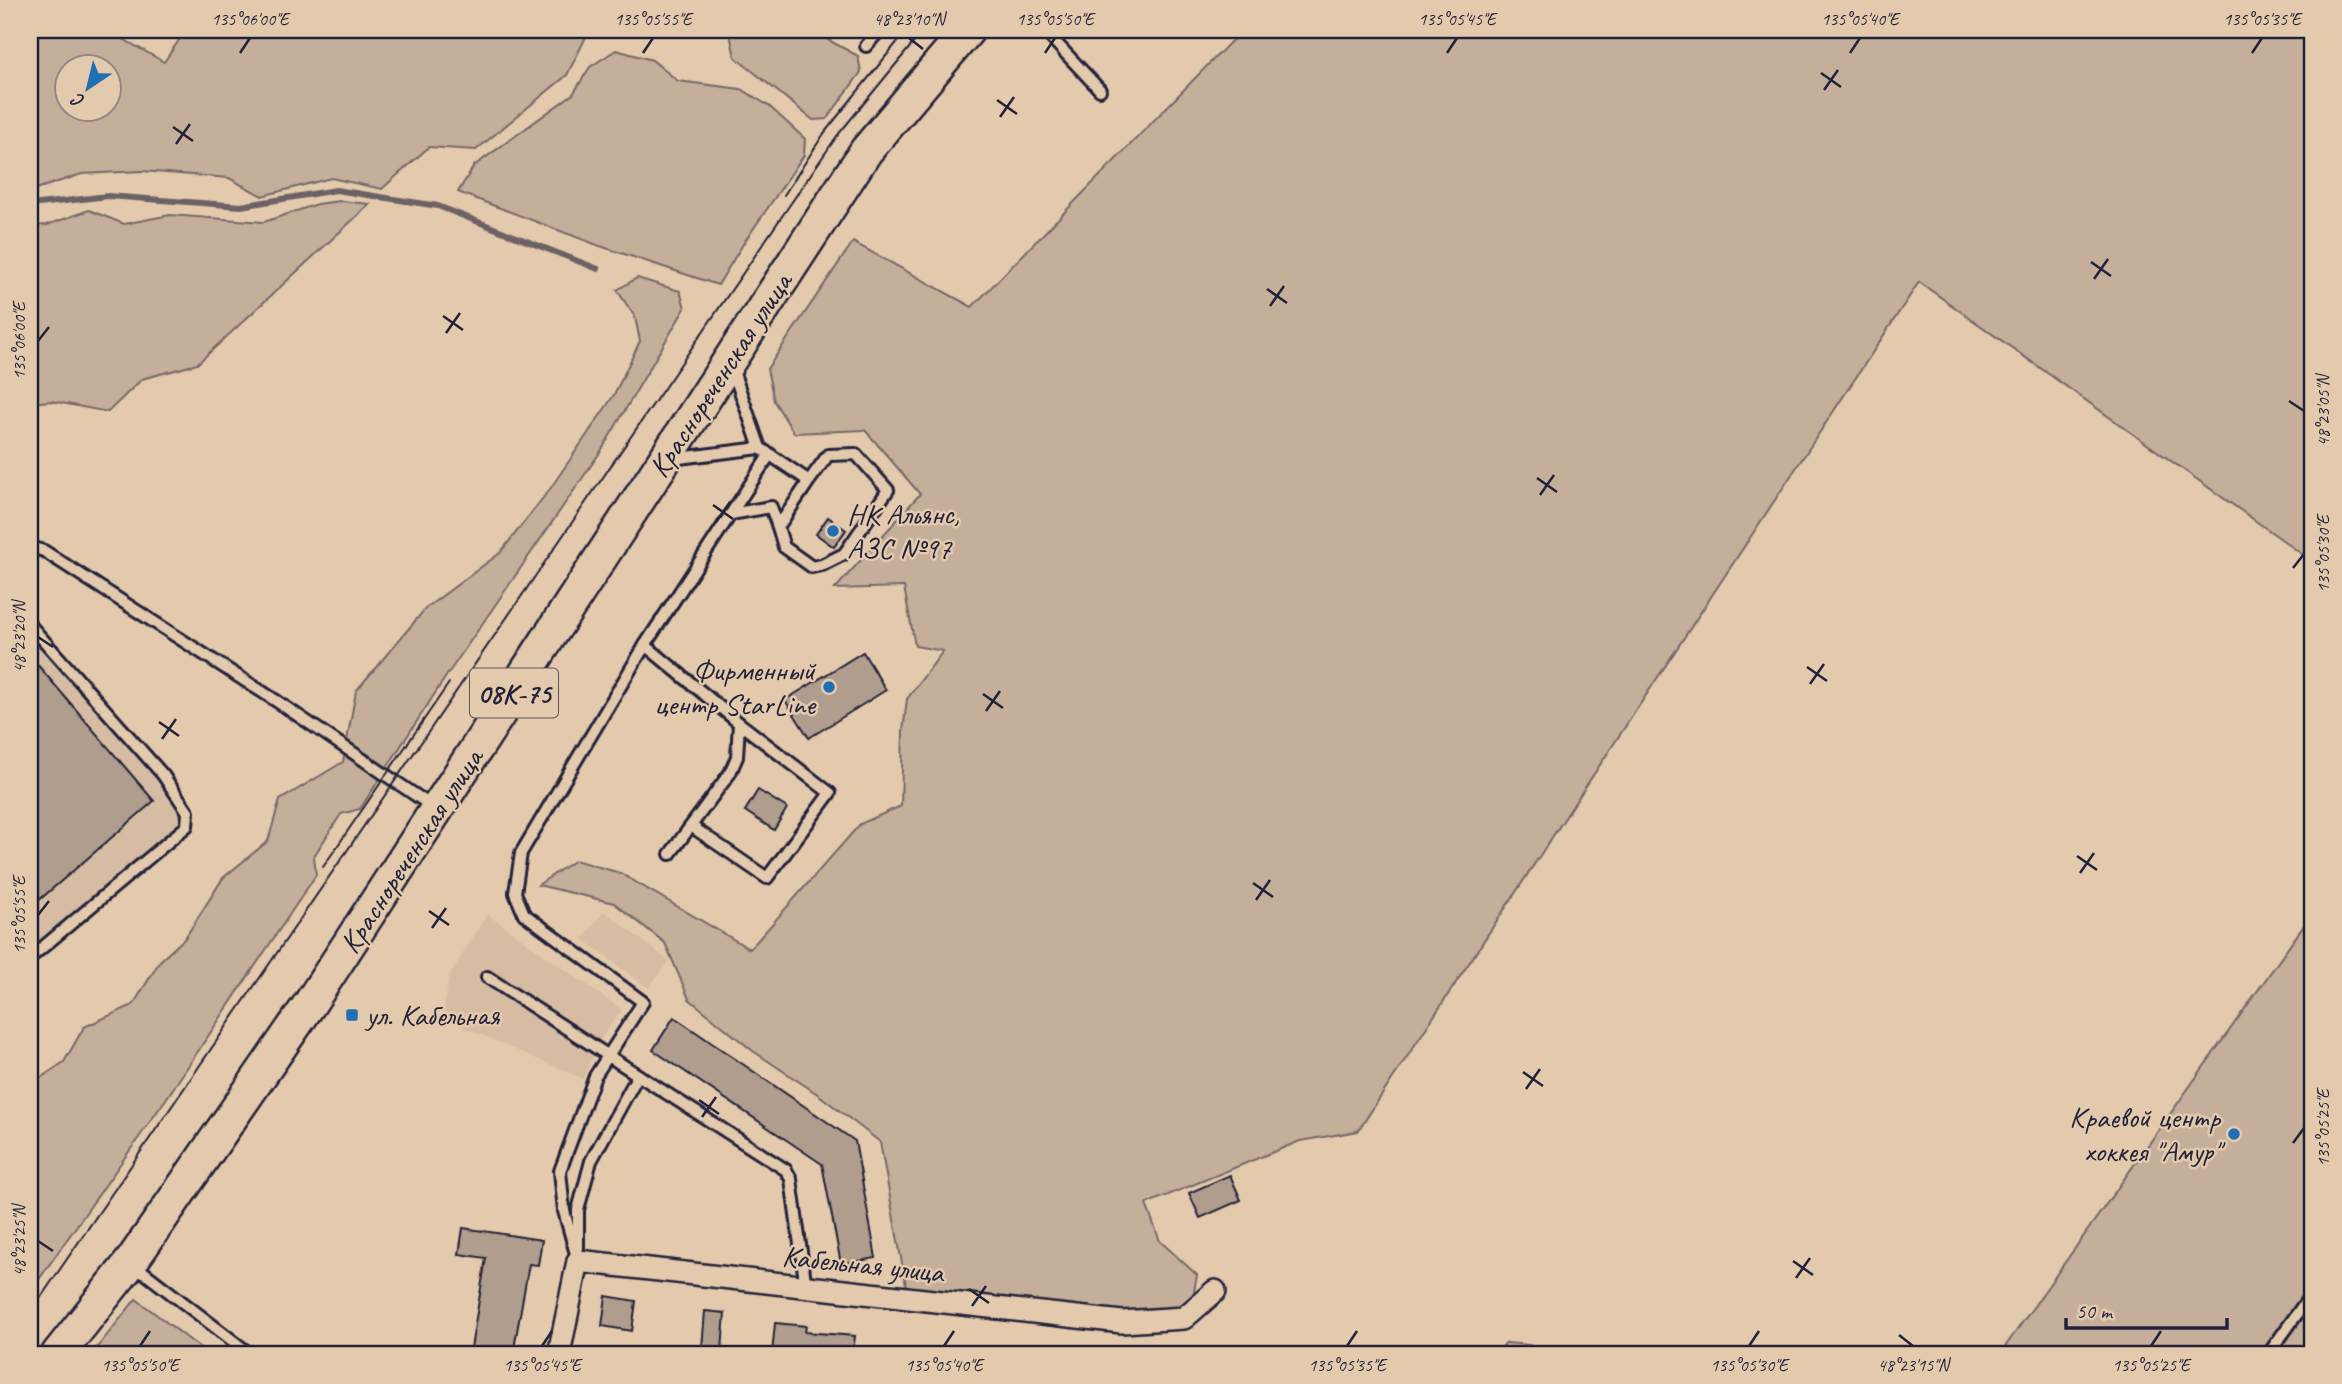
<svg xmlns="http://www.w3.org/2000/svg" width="2342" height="1384" font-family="Caveat,sans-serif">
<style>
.built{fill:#d5bca3}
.green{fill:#c5af9a;stroke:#74686a;stroke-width:2;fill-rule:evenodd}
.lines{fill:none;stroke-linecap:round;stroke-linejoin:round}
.stream{stroke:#6c6266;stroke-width:6}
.building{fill:#b19d8e;stroke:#22223b;stroke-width:2}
.service-casing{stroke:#22223b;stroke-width:16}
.minor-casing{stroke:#22223b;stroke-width:26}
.primary-casing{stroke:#22223b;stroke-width:37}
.service{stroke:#e4caac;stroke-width:10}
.minor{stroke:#e4caac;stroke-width:21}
.primary{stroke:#e4caac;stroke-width:32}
.tram{stroke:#22223b;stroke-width:2}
.ticks{fill:none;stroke:#22223b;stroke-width:2.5}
.poi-dot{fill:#1f6fb2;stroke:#e4caac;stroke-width:2.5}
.labels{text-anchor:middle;stroke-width:5;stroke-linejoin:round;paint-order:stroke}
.shield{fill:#e4caac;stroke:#5c545d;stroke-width:2}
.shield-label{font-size:28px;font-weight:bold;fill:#22223b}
.street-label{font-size:30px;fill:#22223b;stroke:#e4caac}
.poi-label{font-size:30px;fill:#22223b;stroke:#e4caac;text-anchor:start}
.neatline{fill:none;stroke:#22223b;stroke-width:2.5}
.ticks-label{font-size:18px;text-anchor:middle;fill:#22223b}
</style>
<rect width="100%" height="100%" fill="#e4caac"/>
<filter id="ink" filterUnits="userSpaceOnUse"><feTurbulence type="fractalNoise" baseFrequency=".0143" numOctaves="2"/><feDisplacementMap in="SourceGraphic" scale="14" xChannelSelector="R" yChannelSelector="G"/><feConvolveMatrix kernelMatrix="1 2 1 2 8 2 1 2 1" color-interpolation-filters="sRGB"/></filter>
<g filter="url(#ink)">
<g class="built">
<polygon points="30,618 198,823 30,965"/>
<polygon points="604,911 669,961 648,988 583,939"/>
<polygon points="487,914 622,1010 599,1041 583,1079 443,1018 449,976"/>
</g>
<g class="green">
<path d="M30 30H107L164 62 186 30H583L586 37 567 75 476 150 429 147 382 189 331 178 262 196 229 178 142 171 82 174 30 191ZM108 66V108H66V66Z"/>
<polygon points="729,30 810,30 858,56 861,72 827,119 813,120 735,57"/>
<polygon points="1242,30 2312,30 2312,561 1919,282 1358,1131 1300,1141 1146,1204 1160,1241 1197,1275 1193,1297 1177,1310 1118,1314 907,1291 880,1142 819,1095 753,1051 689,999 665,943 614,903 538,885 575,860 620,873 750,949 860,824 901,806 903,731 907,699 943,651 915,646 904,587 835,589 920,494 865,430 794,433 774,401 767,369 853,242 972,307"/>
<polygon points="616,50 652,60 678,81 741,89 769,106 805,139 804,155 743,244 718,285 600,246 458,192 474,166 573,94 590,67"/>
<polygon points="340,201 370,204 197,364 142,379 108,412 51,401 30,403 30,226 47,225 89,210 124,224 170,215 264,222 317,204"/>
<polygon points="637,278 680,291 685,308 601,451 445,678 360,809 341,814 314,856 316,875 166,1099 30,1292 30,1085 64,1062 84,1027 133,1005 160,961 185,938 223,878 268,841 280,800 343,762 356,691 426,608 500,553 550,489 614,395 640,341 635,317 617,290"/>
<polygon points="2312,914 2312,1354 2000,1354"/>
<polygon points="136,1299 208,1354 92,1354"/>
<polygon points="1507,1343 1529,1345 1546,1354 1493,1354"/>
</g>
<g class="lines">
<polyline class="stream" points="30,205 108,196 241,206 336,190 438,206 598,269"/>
</g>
<g class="building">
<polygon points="828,517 846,530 834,547 816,534"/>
<polygon points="863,652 886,690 809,738 785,700"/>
<polygon points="30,656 154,801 30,908"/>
<polygon points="758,790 787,808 774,830 745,811"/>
<polygon points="674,1017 855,1141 876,1258 841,1264 822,1164 653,1050"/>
<polygon points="1230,1175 1241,1200 1200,1218 1189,1193"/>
<polygon points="463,1228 542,1240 538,1265 529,1264 513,1354 470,1354 486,1258 459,1254"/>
<polygon points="606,1296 636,1301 632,1331 602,1326"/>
<polygon points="705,1311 725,1313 722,1350 702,1348"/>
<polygon points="775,1323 806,1326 805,1332 855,1336 853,1354 772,1354"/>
</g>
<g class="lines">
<g class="service-casing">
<g id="service">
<polyline points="1044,30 1100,90"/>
<polyline points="866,46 880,30"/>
<polyline points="732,368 760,448"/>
<polyline points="671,459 760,448 809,481 778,527 784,547 812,567 822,565 844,554 888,490 856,454 828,455 809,481"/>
<polyline points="731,514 771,507 778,527"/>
<polyline points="30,547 44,551 278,702 433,807"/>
<polyline points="30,625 163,775 188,812 187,826 30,958"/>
<polyline points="645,645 739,723 737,757 730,773 670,854"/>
<polyline points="691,826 767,878 830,793 739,723"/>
<polyline points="487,977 638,1075"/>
<polyline points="578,1248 578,1210 591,1161 638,1075 786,1170 791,1179 806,1288"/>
<polyline points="578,1261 564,1211 560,1171 595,1076 643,1002 524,914 515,893 521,853 645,645 770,454"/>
<polyline points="133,1264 250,1354"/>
<polyline points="2272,1354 2272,1349 2312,1293"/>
</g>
</g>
<g class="minor-casing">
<polyline id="minor" points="559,1354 578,1261 1122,1322 1184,1318 1215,1291"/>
</g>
<g class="primary-casing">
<polyline id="primary" points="58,1354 131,1262 311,1002 866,151 968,30"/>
</g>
<use href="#service" class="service"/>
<use href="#minor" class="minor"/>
<use href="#primary" class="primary"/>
<g class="tram">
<polyline points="784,195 825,132 907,30"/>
<polyline points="323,867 449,683"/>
<polyline points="30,1313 837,136 924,30"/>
</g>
</g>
</g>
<path class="ticks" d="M909 38 923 49M240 53 250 38M643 53 653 38M1045 53 1055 38M1447 53 1457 38M1850 53 1860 38M2252 53 2262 38M1821 73 1841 87M1824 90 1838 70M997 100 1017 114M1000 117 1014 97M173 127 193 141M176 144 190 124M2091 262 2111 276M2094 279 2108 259M1267 289 1287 303M1270 306 1284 286M443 316 463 330M446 333 460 313M38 341 49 327M2289 401 2304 411M1537 478 1557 492M1540 495 1554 475M713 505 733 519M716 522 730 502M2293 568 2304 554M38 637 53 647M1807 667 1827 681M1810 684 1824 664M983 694 1003 708M986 711 1000 691M159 722 179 736M162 739 176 719M2077 856 2097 870M2080 873 2094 853M1253 883 1273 897M1256 900 1270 880M429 911 449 925M38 915 49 901M432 928 446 908M1523 1072 1543 1086M1526 1089 1540 1069M699 1100 719 1114M702 1117 716 1097M2293 1143 2304 1128M38 1241 53 1251M1793 1261 1813 1275M1796 1278 1810 1258M969 1289 989 1303M972 1306 986 1286M1899 1335 1913 1346M140 1346 150 1331M542 1346 552 1331M944 1346 954 1331M1347 1346 1357 1331M1749 1346 1759 1331M2151 1346 2161 1331"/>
<g class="poi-dot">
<circle cx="833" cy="531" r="7"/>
<circle cx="829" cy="687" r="7"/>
<rect x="345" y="1008" width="14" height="14" rx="3.5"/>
<circle cx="2234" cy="1134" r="7"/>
</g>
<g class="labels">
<rect class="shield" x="470" y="668.5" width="88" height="49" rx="5"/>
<g class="shield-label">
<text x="514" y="703">08К-75</text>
</g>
<g class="street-label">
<text transform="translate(720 375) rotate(-57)" y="10">Краснореченская улица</text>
<text transform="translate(411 851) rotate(-57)" y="10">Краснореченская улица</text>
<text transform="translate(863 1264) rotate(6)" y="10">Кабельная улица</text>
</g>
<g class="poi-label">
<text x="847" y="524">НК Альянс,<tspan x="847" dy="34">АЗС №97</tspan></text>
<text x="815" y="680" text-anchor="end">Фирменный<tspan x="815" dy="34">центр StarLine</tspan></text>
<text x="366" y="1025">ул. Кабельная</text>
<text x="2220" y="1127" text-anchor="end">Краевой центр<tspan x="2220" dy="34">хоккея "Амур"</tspan></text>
</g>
</g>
<rect width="2342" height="1384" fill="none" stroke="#e4caac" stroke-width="77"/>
<g transform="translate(88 88) rotate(215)"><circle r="33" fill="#e4caac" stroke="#96877f" stroke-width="2"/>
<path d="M0-5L12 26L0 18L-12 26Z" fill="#1f6fb2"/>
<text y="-10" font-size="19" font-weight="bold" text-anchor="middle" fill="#22223b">С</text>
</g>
<path d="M2066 1318v10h161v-10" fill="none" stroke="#22223b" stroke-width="3.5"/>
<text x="2076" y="1318" font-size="21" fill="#22223b" stroke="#e4caac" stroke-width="5" paint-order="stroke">50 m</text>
<rect x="38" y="38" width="2266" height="1308" class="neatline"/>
<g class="ticks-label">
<text x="250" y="25">135°06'00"E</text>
<text x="653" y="25">135°05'55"E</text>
<text x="909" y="25">48°23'10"N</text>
<text x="1055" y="25">135°05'50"E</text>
<text x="1457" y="25">135°05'45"E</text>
<text x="1860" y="25">135°05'40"E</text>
<text x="2262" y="25">135°05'35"E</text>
<text transform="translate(19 341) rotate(-90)" y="6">135°06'00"E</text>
<text transform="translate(2323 411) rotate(-90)" y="6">48°23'05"N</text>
<text transform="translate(2323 554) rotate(-90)" y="6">135°05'30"E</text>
<text transform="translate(19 637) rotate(-90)" y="6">48°23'20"N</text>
<text transform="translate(19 915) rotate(-90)" y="6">135°05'55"E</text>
<text transform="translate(2323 1128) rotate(-90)" y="6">135°05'25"E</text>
<text transform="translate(19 1241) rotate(-90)" y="6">48°23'25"N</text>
<text x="140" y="1371">135°05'50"E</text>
<text x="542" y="1371">135°05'45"E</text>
<text x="944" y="1371">135°05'40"E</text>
<text x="1347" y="1371">135°05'35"E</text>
<text x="1749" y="1371">135°05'30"E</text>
<text x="1913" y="1371">48°23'15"N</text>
<text x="2151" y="1371">135°05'25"E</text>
</g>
</svg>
